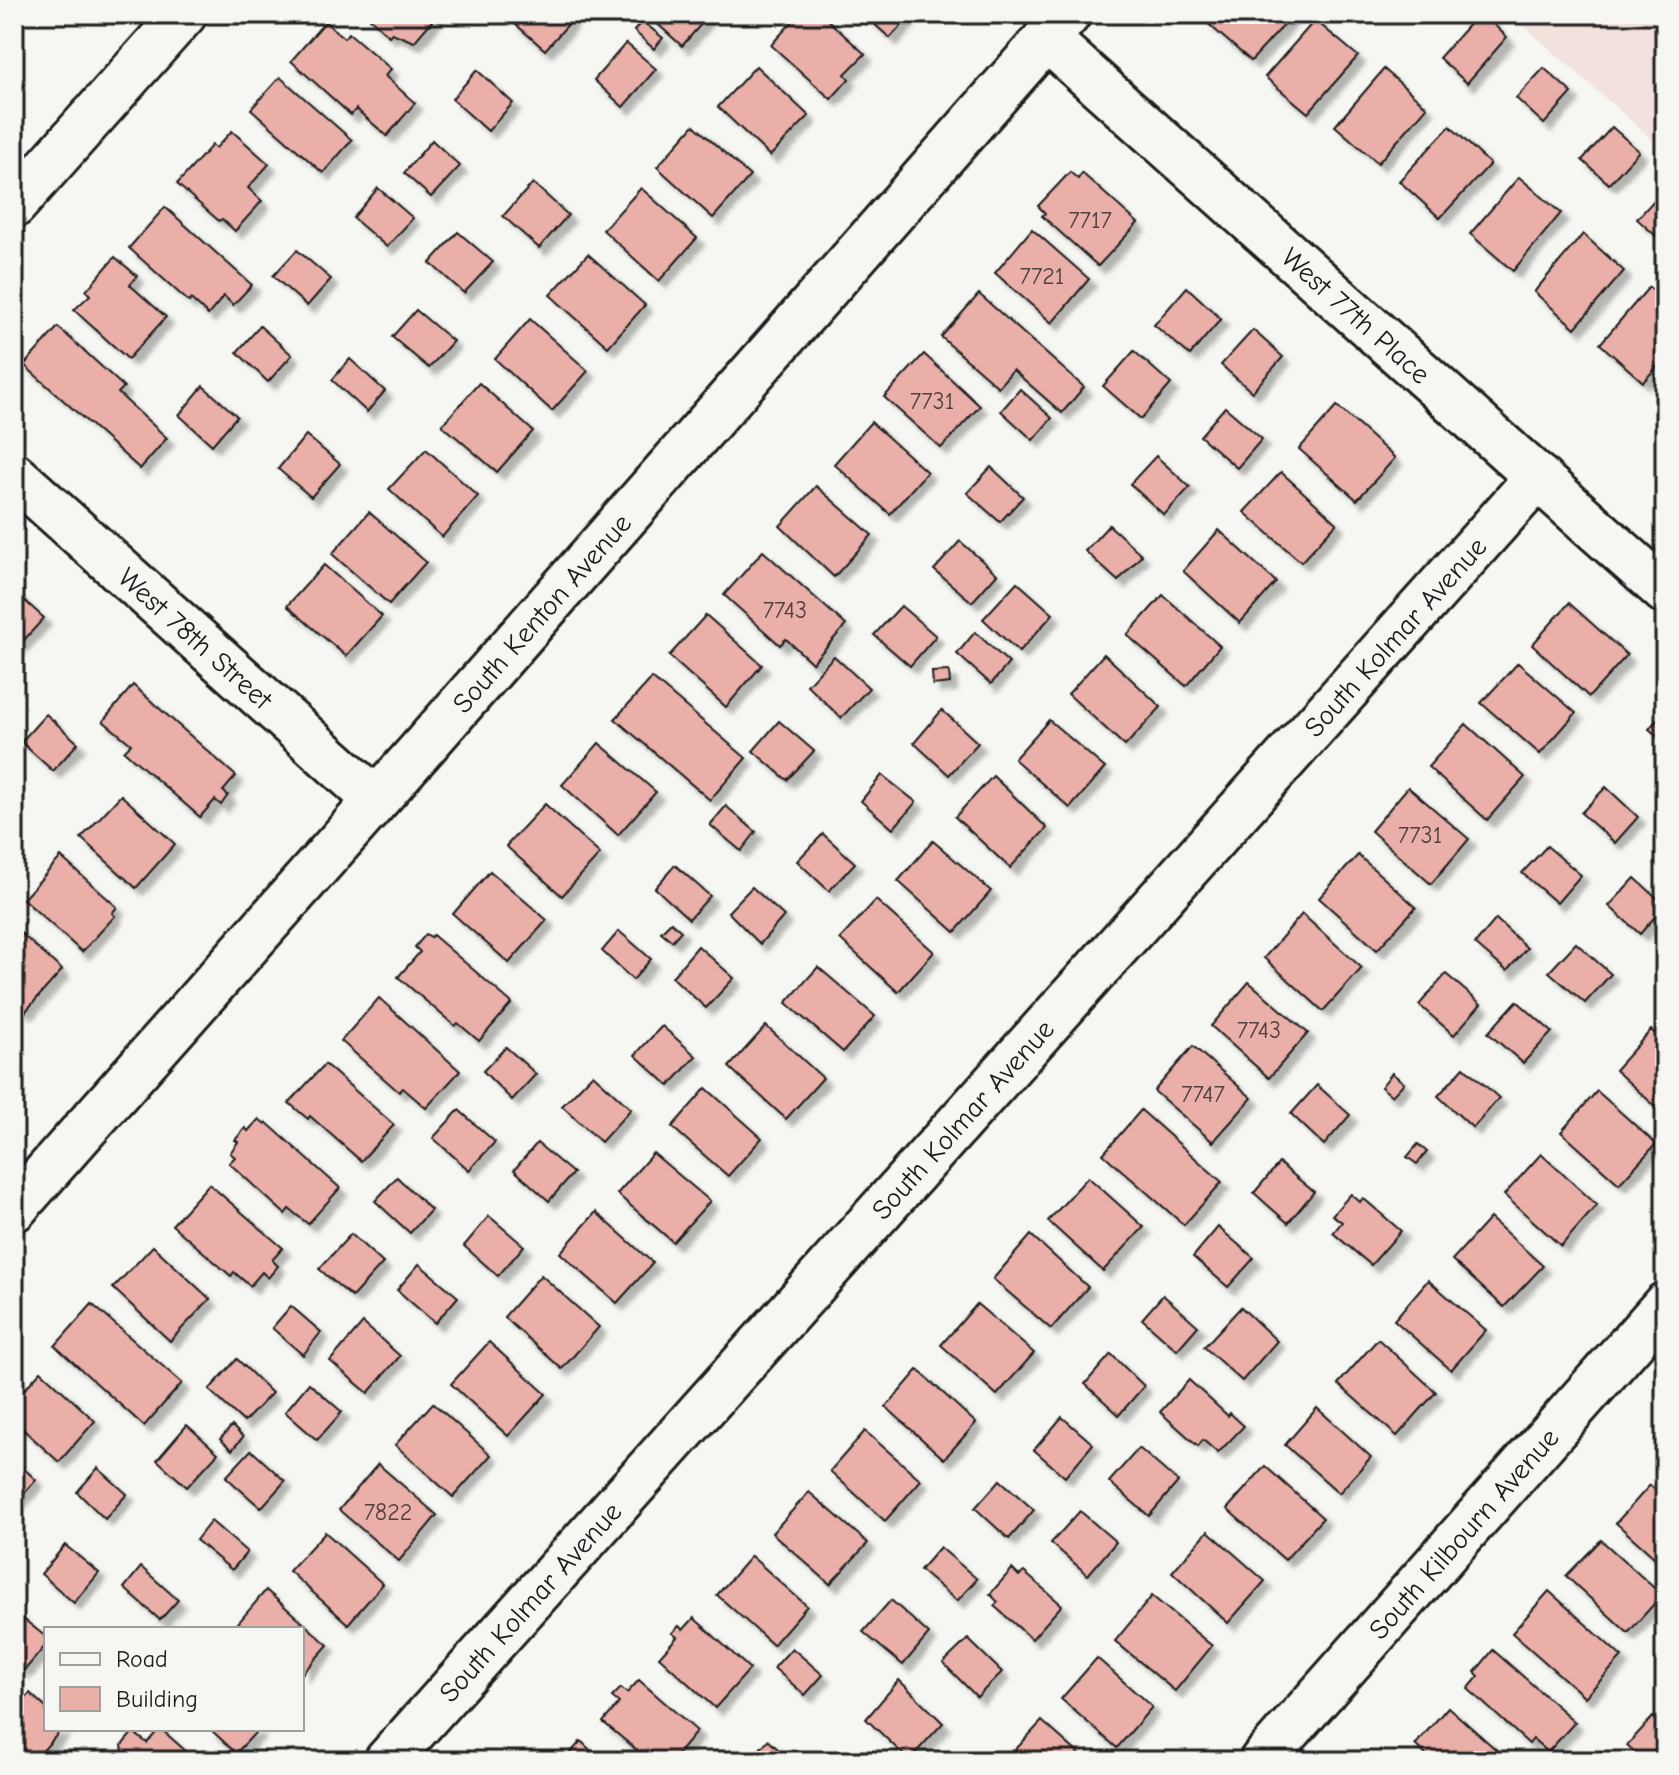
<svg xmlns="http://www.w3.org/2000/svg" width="1679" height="1775" font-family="'Comic Neue',sans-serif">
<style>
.built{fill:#f2e1dc}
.building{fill:#eaafa8;stroke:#1c1c1c;stroke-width:2;filter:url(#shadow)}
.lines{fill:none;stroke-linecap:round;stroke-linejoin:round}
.minor-casing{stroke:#1c1c1c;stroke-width:50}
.minor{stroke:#f6f6f2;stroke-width:44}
.labels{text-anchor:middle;stroke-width:7;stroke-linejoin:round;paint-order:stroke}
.number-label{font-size:24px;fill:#50413f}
.street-label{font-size:28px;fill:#1c1c1c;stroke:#f6f6f2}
</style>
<defs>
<filter id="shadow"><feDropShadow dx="7" dy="7" stdDeviation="2" flood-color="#0004"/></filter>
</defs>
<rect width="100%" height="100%" fill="#f6f6f2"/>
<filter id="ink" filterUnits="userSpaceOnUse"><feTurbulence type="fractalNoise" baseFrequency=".0125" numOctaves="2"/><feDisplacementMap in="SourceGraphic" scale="16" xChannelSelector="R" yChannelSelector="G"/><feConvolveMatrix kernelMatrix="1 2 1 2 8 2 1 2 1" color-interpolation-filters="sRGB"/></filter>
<g filter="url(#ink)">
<polygon class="built" points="1511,14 1665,14 1665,151"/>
<g class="building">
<polygon points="365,14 438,14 414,42 392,33 389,36"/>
<polygon points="519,14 563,14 571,21 545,50 513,22"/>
<polygon points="653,14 710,14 682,46 650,17"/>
<polygon points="799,14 821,14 865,54 845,74 849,79 831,99 771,45"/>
<polygon points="863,14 912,14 890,38"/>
<polygon points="1213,14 1294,14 1251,61 1206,22"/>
<polygon points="1478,14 1483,14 1507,37 1467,83 1439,58"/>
<polygon points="1315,20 1358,56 1308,113 1265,77"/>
<polygon points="642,21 663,38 654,49 634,31"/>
<polygon points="325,22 344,38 349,33 391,69 385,76 415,103 387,136 356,109 351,115 291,61"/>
<polygon points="626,43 656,69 623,107 594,80"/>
<polygon points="756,66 809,116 770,156 718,107"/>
<polygon points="1544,68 1572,93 1544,124 1516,98"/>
<polygon points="1384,69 1427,107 1378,163 1335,126"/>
<polygon points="477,70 513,103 488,131 452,99"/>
<polygon points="280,77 352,140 323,173 251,109"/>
<polygon points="694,125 750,176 713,218 657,167"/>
<polygon points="1450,126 1490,164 1440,218 1399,181"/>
<polygon points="1612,127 1639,151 1609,184 1582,160"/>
<polygon points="232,131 269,164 248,188 262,201 235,231 222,219 219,221 177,184 212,145 216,148"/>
<polygon points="432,140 460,166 431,197 404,173"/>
<polygon points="1070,172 1078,179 1082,173 1138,223 1098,266 1042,216 1045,213 1038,206"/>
<polygon points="1519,177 1561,213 1513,271 1470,234"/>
<polygon points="533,183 568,215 539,248 503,216"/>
<polygon points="378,188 413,218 387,247 353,218"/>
<polygon points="641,188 697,238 659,281 603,230"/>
<polygon points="1665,188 1665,244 1637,219"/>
<polygon points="165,207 252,285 233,305 224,296 208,315 191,299 189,302 129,248"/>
<polygon points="1032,229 1089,279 1052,323 995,273"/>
<polygon points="458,232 493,262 464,293 430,263"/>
<polygon points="1583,234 1624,271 1575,328 1534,292"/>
<polygon points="297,250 331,279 307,306 273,276"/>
<polygon points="588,254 645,305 608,347 550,295"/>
<polygon points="115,257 137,276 130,285 166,317 128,359 74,310 90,295 86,291"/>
<polygon points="1187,287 1221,319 1190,355 1154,325"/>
<polygon points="1649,287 1665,301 1665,358 1643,382 1600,344"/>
<polygon points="979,294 1084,387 1062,413 1013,370 998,387 941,337"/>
<polygon points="416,310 453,341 429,368 392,337"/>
<polygon points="530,319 588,371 552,411 495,359"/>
<polygon points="260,326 292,355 268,382 237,352"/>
<polygon points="58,327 124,387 118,393 167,438 140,469 24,365"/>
<polygon points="1253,330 1283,357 1252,392 1221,365"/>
<polygon points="1134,351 1171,384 1141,419 1103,386"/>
<polygon points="924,354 980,406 941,448 884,397"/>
<polygon points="350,359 385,391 367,412 332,380"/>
<polygon points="479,383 533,431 497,472 442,425"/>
<polygon points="203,386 237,416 212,445 179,415"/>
<polygon points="1020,389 1052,418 1033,440 1001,411"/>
<polygon points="1337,406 1395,458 1357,500 1299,449"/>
<polygon points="1225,407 1262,439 1237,468 1200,436"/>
<polygon points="871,422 927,472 890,514 834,464"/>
<polygon points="306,435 340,464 311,497 278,469"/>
<polygon points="426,449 478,496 442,537 389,489"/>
<polygon points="1156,456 1190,487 1164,515 1130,484"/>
<polygon points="991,467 1023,497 1000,522 967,493"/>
<polygon points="1281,472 1337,523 1301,562 1244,512"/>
<polygon points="816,486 872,535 834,577 780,526"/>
<polygon points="369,512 426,562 389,604 332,554"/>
<polygon points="1109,525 1142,555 1118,581 1085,551"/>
<polygon points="1219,530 1276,582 1240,623 1183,571"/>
<polygon points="960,541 997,574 972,602 934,570"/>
<polygon points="763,551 846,625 812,663 786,639 780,645 724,595"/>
<polygon points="324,565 382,616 346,656 287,606"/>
<polygon points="1017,582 1053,614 1019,652 983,619"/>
<polygon points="14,591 44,618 14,651"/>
<polygon points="1163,595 1220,646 1186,686 1127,635"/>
<polygon points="1569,603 1627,655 1589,697 1532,645"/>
<polygon points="901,606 936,636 910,666 874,635"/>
<polygon points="706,615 762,665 726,707 669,656"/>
<polygon points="975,632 1009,663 991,684 957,654"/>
<polygon points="1104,654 1161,707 1125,746 1068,694"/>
<polygon points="834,656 869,688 841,718 807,685"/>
<polygon points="1518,663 1576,713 1540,754 1481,703"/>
<polygon points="949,671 950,683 933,685 932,672"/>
<polygon points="652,678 746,758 710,800 615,719"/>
<polygon points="133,685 236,776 223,791 228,795 221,805 215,800 200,817 124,751 131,744 103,721"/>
<polygon points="942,710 978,743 949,775 914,743"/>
<polygon points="1665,710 1665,743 1649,729"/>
<polygon points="46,714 78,743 53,771 21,742"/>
<polygon points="1049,720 1105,768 1070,808 1014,759"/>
<polygon points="779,721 814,751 787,780 753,751"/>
<polygon points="1466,724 1525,777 1487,820 1428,767"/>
<polygon points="599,743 656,792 618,835 562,785"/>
<polygon points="882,775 916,802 893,829 861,801"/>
<polygon points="993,776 1047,828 1010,868 955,817"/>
<polygon points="1408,787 1469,839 1431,884 1371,831"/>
<polygon points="1606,787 1638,817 1615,843 1581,813"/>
<polygon points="121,795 175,844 136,888 81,838"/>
<polygon points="545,804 600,854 562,896 506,846"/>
<polygon points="726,806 756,832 741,851 710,825"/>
<polygon points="823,834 855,863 829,891 797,861"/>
<polygon points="933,841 991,891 955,932 898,881"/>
<polygon points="1547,846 1581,875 1557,903 1522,873"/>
<polygon points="1358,855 1416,907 1377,950 1319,898"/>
<polygon points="61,857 117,907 112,913 115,916 82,952 23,899"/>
<polygon points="675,865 710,896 689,919 655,888"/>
<polygon points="490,871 547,920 509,963 453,914"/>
<polygon points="1635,878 1665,905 1640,934 1609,906"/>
<polygon points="752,887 784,916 760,944 728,912"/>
<polygon points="876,900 934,952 898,992 840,939"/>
<polygon points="1302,914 1362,968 1323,1011 1264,958"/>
<polygon points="1496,919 1527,948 1507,971 1475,944"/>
<polygon points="671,922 681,931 672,941 661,932"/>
<polygon points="14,927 62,970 25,1012 14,1002"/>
<polygon points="619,931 651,959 633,980 602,951"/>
<polygon points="426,934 431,937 433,935 512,1003 479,1041 458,1023 455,1026 398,977 420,952 415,947"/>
<polygon points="1576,943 1611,974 1585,1003 1549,972"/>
<polygon points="698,946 734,978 706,1008 672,977"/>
<polygon points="818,967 875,1016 843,1052 786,1003"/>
<polygon points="1446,974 1481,1004 1454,1035 1419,1005"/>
<polygon points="1249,982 1308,1033 1269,1078 1211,1026"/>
<polygon points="379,998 460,1071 426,1108 403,1088 399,1092 341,1041"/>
<polygon points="1517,1001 1552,1032 1523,1063 1488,1033"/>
<polygon points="662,1026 696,1056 669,1086 635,1055"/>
<polygon points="766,1026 823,1078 786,1119 729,1067"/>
<polygon points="1651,1030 1665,1043 1665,1115 1615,1070"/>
<polygon points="1193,1046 1252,1098 1213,1142 1154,1091"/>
<polygon points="506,1047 536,1074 512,1100 483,1071"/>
<polygon points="325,1064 394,1125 361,1161 310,1116 308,1119 289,1103"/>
<polygon points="1464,1067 1499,1098 1473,1128 1438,1096"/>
<polygon points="1392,1073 1404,1083 1392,1096 1381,1087"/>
<polygon points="593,1074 631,1109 601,1142 562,1106"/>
<polygon points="1317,1085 1350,1115 1324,1145 1291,1114"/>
<polygon points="706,1088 762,1138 728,1176 672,1127"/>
<polygon points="1597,1091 1656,1144 1619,1184 1561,1132"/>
<polygon points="459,1110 495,1142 469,1170 433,1138"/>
<polygon points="1141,1110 1222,1182 1184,1225 1103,1154"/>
<polygon points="259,1119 265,1124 266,1122 340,1188 308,1224 289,1209 285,1214 229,1163 235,1157 230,1153 238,1142 235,1140 245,1128 248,1131"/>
<polygon points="537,1143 573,1173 549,1201 514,1170"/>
<polygon points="1418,1144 1427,1152 1417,1164 1407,1157"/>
<polygon points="653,1153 710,1201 673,1242 617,1194"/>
<polygon points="1541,1154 1597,1205 1561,1246 1504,1195"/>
<polygon points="1279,1163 1314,1192 1288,1223 1254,1193"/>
<polygon points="397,1177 431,1210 410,1233 375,1201"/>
<polygon points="1088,1177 1144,1227 1103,1271 1048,1221"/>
<polygon points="209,1184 283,1248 272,1260 278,1266 268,1278 262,1272 250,1286 234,1272 231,1276 172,1225"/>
<polygon points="1351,1194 1360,1202 1363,1198 1401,1231 1371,1265 1333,1233 1342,1222 1332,1215"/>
<polygon points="596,1212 653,1263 617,1303 560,1253"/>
<polygon points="489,1216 524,1246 498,1276 464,1246"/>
<polygon points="1490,1218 1543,1266 1504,1307 1452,1260"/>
<polygon points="1218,1227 1254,1258 1228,1287 1193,1257"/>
<polygon points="351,1234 383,1263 352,1297 319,1269"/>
<polygon points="1031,1235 1088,1287 1051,1329 993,1279"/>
<polygon points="153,1246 210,1299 170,1341 113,1288"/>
<polygon points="419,1264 458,1297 435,1323 397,1290"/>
<polygon points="541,1275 599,1327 562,1369 504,1317"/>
<polygon points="1428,1280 1486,1330 1451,1370 1394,1320"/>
<polygon points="1163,1295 1198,1326 1177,1350 1142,1319"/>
<polygon points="92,1304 182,1383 144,1426 55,1346"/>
<polygon points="977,1304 1034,1353 997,1395 941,1345"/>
<polygon points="291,1306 321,1332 303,1355 272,1328"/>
<polygon points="1241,1307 1277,1341 1242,1381 1204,1347"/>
<polygon points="363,1323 400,1356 368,1393 330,1361"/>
<polygon points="1378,1339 1436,1392 1397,1436 1338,1384"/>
<polygon points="489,1342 546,1394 508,1436 451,1384"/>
<polygon points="1111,1354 1144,1386 1119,1415 1085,1384"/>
<polygon points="237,1359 272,1393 244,1422 209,1390"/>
<polygon points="918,1370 976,1423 944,1459 886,1407"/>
<polygon points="41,1371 95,1421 59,1462 14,1421 14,1401"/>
<polygon points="1189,1380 1228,1416 1230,1413 1244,1426 1218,1453 1203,1440 1198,1446 1160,1412"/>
<polygon points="309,1383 342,1412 317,1440 285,1412"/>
<polygon points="433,1403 491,1455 453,1497 395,1445"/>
<polygon points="1317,1408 1371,1457 1339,1493 1285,1445"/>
<polygon points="1062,1417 1093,1444 1065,1477 1034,1450"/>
<polygon points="187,1425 218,1453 187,1487 157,1460"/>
<polygon points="232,1426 243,1437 232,1450 220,1439"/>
<polygon points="865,1431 921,1480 885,1521 830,1471"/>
<polygon points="1139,1448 1178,1482 1149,1516 1109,1482"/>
<polygon points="251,1450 285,1481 261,1508 226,1477"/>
<polygon points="14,1459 36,1480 14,1505"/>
<polygon points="378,1464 437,1515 399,1561 339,1510"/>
<polygon points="1265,1466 1323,1518 1285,1560 1227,1509"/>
<polygon points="98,1468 127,1494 105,1519 77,1492"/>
<polygon points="1000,1480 1034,1510 1009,1539 975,1508"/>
<polygon points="1650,1485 1665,1499 1665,1567 1616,1523"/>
<polygon points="809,1492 868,1543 830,1584 772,1533"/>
<polygon points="1080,1511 1116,1542 1088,1575 1051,1543"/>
<polygon points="211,1521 247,1552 232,1570 196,1540"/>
<polygon points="1208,1531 1265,1581 1228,1623 1172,1572"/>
<polygon points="325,1532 383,1584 348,1624 289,1571"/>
<polygon points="1601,1540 1662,1595 1628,1633 1566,1576"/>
<polygon points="65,1545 99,1573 74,1603 41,1574"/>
<polygon points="940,1547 977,1579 957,1601 920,1570"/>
<polygon points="751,1556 807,1606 773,1645 717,1595"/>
<polygon points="141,1567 178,1600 160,1620 124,1588"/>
<polygon points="1012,1569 1019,1576 1024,1572 1062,1605 1032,1639 994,1606 998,1602 990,1594"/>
<polygon points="266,1590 328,1645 302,1674 302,1629 233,1629"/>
<polygon points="1549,1591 1622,1657 1585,1697 1512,1633"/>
<polygon points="1152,1596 1212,1646 1175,1691 1115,1641"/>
<polygon points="891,1600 929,1634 903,1665 863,1632"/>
<polygon points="16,1613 46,1637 46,1645 24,1671 14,1663 14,1616"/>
<polygon points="694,1618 750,1669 715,1708 659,1657 677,1637 672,1633 679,1626 683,1630"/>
<polygon points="968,1639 1002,1672 977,1697 943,1663"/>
<polygon points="792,1648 823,1675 805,1695 774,1668"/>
<polygon points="1493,1650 1575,1722 1548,1752 1533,1739 1529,1744 1468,1689 1479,1676 1475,1672"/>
<polygon points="1097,1658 1152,1707 1117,1748 1061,1699"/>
<polygon points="639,1680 697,1731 672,1761 650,1761 603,1722 619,1703 612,1697 621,1688 627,1693"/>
<polygon points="899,1680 943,1723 909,1760 866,1719"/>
<polygon points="30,1693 46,1708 46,1729 62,1729 34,1761 31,1761 14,1746 14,1711"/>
<polygon points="1448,1707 1509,1761 1433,1761 1415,1745"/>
<polygon points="1653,1717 1665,1728 1665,1761 1645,1761 1627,1745"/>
<polygon points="1042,1721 1087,1761 1005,1761"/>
<polygon points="159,1729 161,1729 197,1761 130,1761 131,1760 123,1753 122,1745 133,1732 147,1743"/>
<polygon points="210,1729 259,1729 236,1753"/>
<polygon points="768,1740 791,1761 753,1761 751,1759"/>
<polygon points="581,1741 591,1751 602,1761 563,1761"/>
</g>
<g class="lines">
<g class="minor-casing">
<g id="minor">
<path id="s1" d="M1046 38 1665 591"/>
<polyline points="14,205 184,14"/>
<path id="s2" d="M14 475 376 800"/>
<path id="s3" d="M14 1209 419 752 1068 14"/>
<path id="s4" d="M387 1761 1538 477"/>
<path id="s5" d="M1262 1761 1665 1305"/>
</g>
</g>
<use href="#minor" class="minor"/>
</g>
</g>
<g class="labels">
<g class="number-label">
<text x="1090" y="228">7717</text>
<text x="1042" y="284">7721</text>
<text x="932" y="409">7731</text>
<text x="785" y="618">7743</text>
<text x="1420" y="843">7731</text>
<text x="1259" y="1038">7743</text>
<text x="1203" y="1102">7747</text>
<text x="388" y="1520">7822</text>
</g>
<g class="street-label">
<text dy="10" stroke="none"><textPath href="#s1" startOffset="416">West 77th Place</textPath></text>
<text dy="10" stroke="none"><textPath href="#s3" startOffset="796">South Kenton Avenue</textPath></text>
<text dy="10" stroke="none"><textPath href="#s2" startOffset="244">West 78th Street</textPath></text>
<text dy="10" stroke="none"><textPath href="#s4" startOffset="1510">South Kolmar Avenue</textPath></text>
<text dy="10" stroke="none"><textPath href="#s4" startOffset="862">South Kolmar Avenue</textPath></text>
<text dy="10" stroke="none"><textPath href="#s5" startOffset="304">South Kilbourn Avenue</textPath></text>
<text dy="10" stroke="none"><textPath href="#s4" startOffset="214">South Kolmar Avenue</textPath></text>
</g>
</g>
<rect width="1679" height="1775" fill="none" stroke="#f6f6f2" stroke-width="48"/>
<rect x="24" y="24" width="1631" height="1727" fill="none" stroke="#1c1c1c" stroke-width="3" filter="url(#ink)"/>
<rect x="44" y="1627" width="260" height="104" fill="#f6f6f2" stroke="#9f9f9c" stroke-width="2"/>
<rect x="60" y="1653" width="40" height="12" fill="#f6f6f2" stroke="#9f9f9c" stroke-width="2"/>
<text x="116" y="1667" font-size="24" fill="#1c1c1c">Road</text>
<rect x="60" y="1687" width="40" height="24" fill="#eaafa8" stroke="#9f9f9c" stroke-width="2"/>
<text x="116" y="1707" font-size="24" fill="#1c1c1c">Building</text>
</svg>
